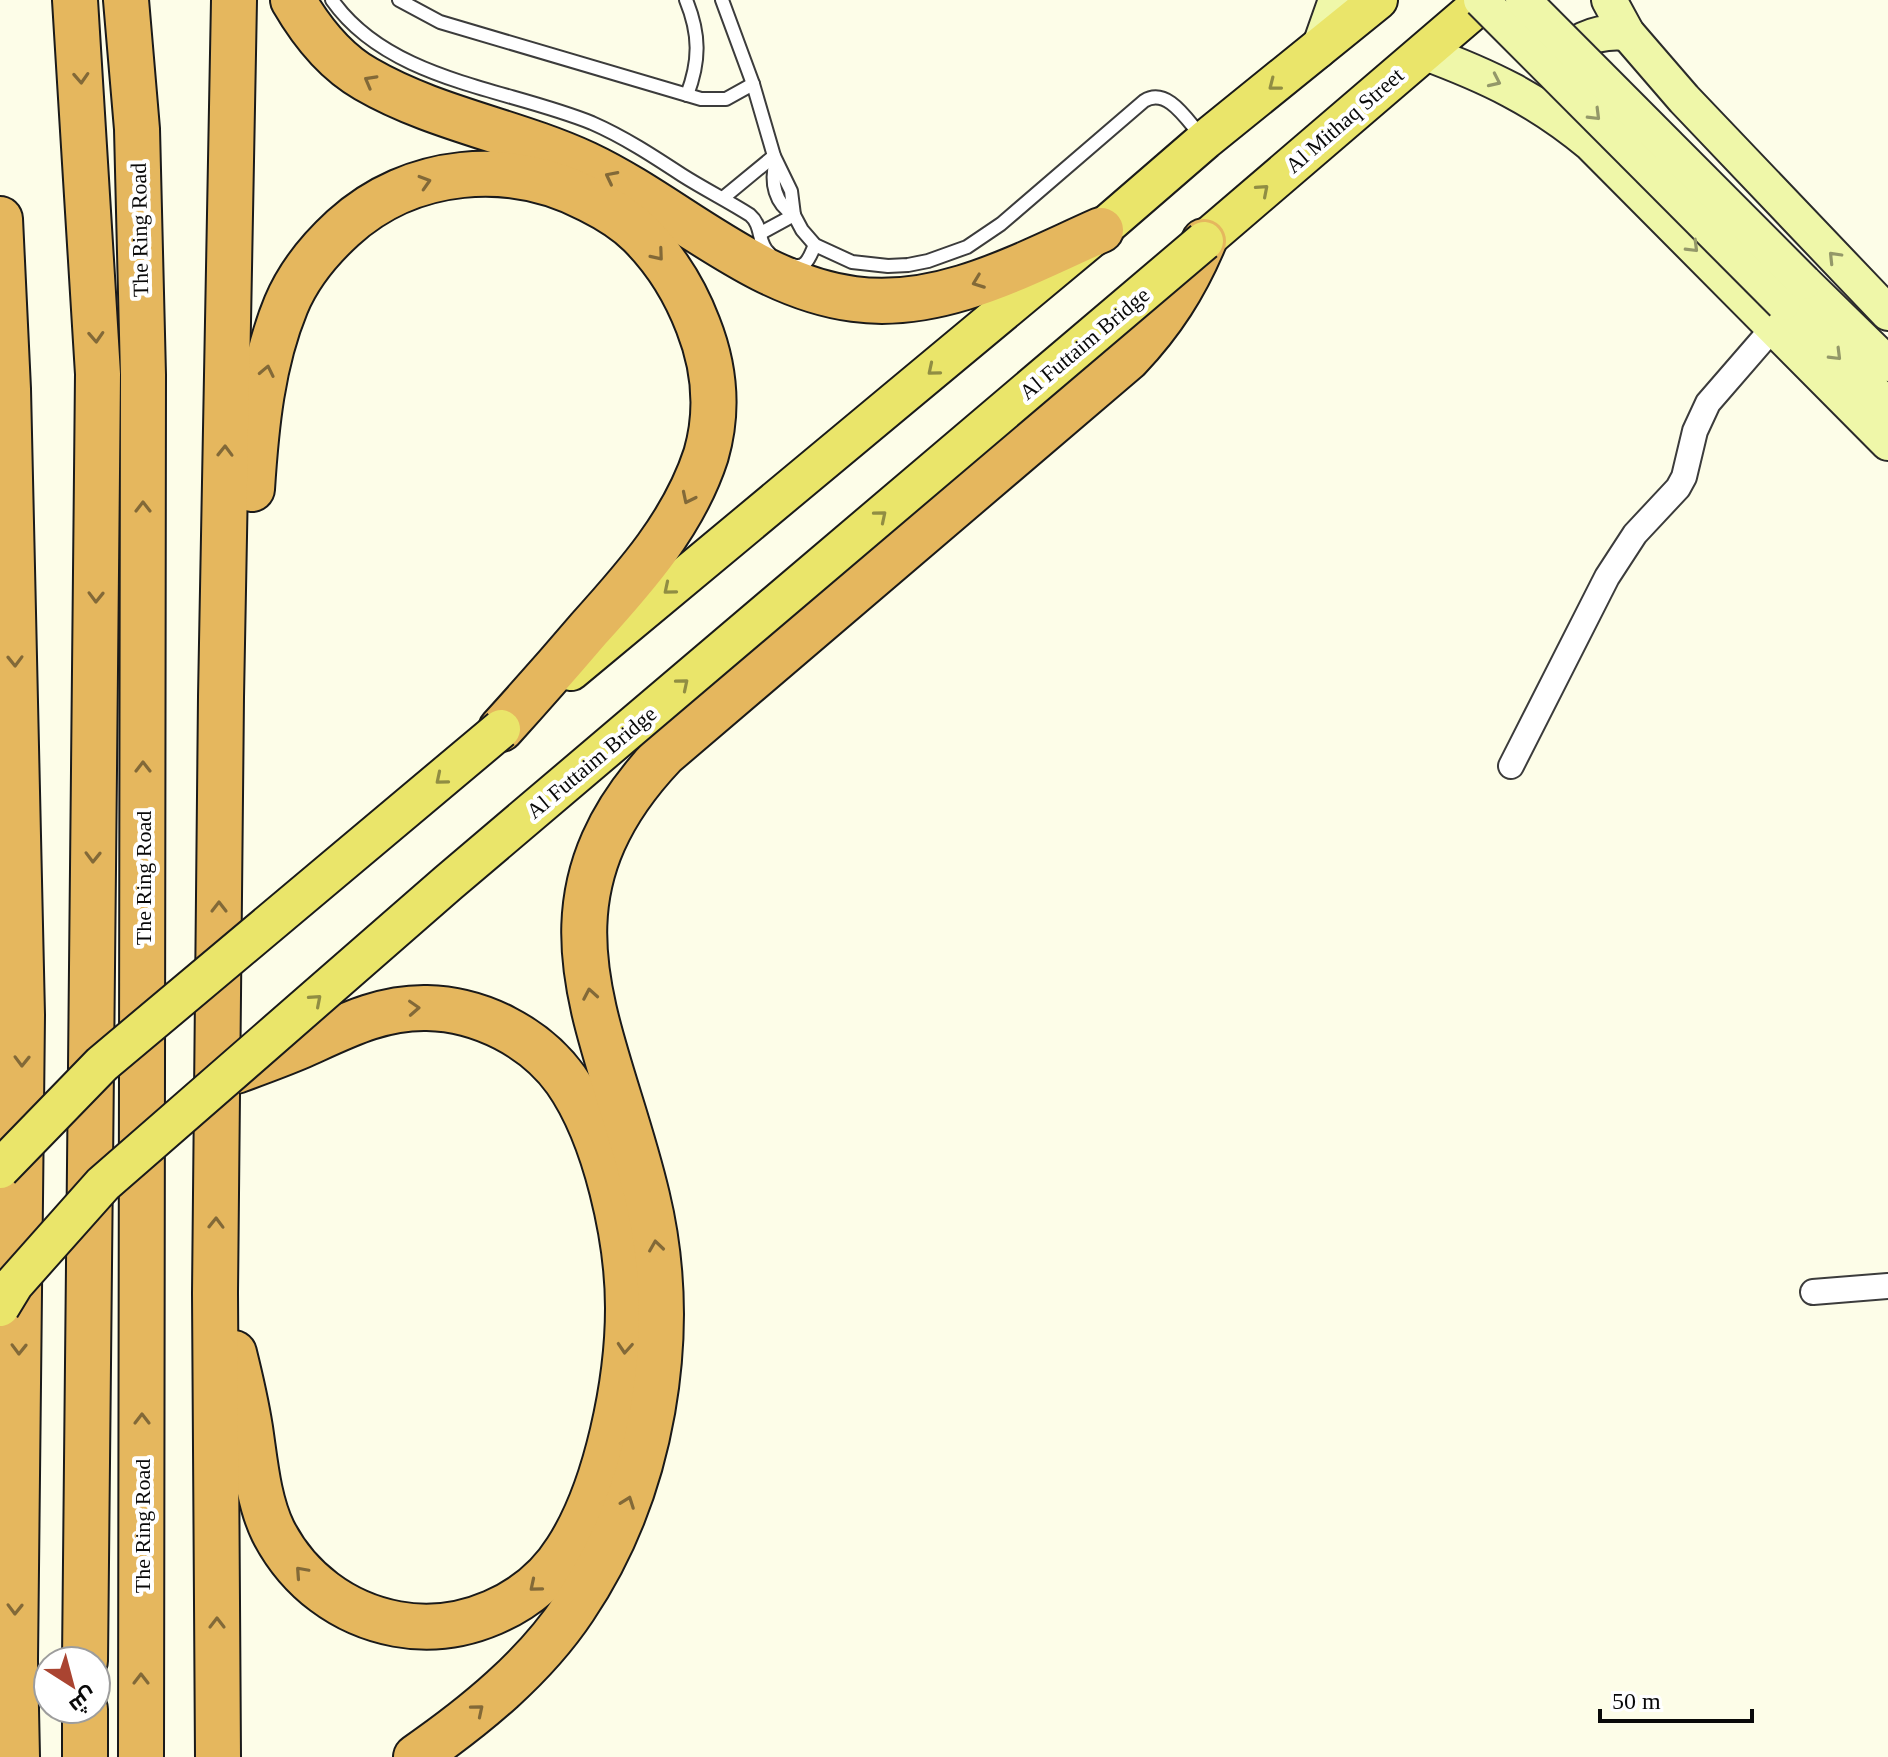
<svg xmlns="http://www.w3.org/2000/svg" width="1888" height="1757" font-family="'Times New Roman',Cairo,serif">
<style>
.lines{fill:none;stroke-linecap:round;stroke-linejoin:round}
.lane-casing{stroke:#3c3c3c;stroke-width:16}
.street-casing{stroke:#3c3c3c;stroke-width:28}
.secondary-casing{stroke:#2b2b2b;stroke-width:38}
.primary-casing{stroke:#1a1a1a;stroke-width:42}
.highway-casing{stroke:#1a1a1a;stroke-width:48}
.lane{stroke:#fff;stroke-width:12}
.street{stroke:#fff;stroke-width:24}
.secondary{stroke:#eff7a9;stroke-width:34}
.primary{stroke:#eae56a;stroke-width:38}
.highway{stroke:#e5b75e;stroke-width:44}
.secondary-bridge-casing{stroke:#2b2b2b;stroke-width:38;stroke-linecap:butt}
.primary-bridge-casing{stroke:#1a1a1a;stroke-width:42;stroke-linecap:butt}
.secondary-bridge{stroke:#eff7a9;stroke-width:34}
.primary-bridge{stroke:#eae56a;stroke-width:38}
.oneway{stroke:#826938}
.oneway2{stroke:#939869}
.oneway3{stroke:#908d43}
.labels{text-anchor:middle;stroke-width:8;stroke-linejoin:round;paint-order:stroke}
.street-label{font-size:22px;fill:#090909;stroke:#fff}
</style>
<rect width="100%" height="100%" fill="#fdfde8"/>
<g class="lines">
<g class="lane-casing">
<g id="lane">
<path d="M332 0C389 81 506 88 592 123 624 137 653 156 682 175 704 189 728 201 750 215 763 226 757 243 769 253"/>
<polyline points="399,0 440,22 701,99 726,99 753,84"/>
<path d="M686 0C700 34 700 61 687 95"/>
<path d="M722 0 753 84 774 156 791 191 794 215 802 230 815 245 852 262 888 266 908 265 928 261 967 247 1001 224 1144 101C1168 86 1188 122 1203 138"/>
<path d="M776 162C770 182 775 204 794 215"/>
<polyline points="723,198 774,156"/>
<polyline points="761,233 794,215"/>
<path d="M792 265C807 270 810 255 815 245"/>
</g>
</g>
<g class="street-casing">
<g id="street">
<polyline points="1511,766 1607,577 1635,534 1678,488 1684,477 1695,431 1708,403 1773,328"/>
<polyline points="1813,1292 1888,1286"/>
</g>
</g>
<g class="secondary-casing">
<g id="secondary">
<polyline points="1609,0 1627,33 1684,99 1888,313"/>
<polyline points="1318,51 1336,0"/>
<path d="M1423 52C1488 76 1537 99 1591 144L1888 443"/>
<path d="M1554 69C1569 41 1596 30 1627 33"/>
<polyline points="1804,282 1888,364"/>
<polyline points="1783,303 1888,406"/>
</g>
</g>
<g class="primary-casing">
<g id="primary">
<polyline points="1204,241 1485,0"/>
<polyline points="571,671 1101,230 1205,140 1378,0"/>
</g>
</g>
<g class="highway-casing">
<g id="highway">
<polyline points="75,0 98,374 85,1661"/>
<polyline points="126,0 137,129 143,375 141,1757"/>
<path d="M293 0C311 31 334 61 366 79 435 119 515 131 586 164 675 206 754 286 854 299 941 311 1024 264 1101 230"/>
<polyline points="0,219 8,389 22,1015 15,1661 17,1757"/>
<path d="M252 489C256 427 262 363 286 305 298 276 319 250 343 228 411 166 510 158 590 200 608 209 626 220 640 234 666 260 685 291 698 325 715 368 719 410 706 455 684 523 636 577 589 629 560 663 531 696 501 729"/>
<path d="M234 1353C240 1377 246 1403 250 1428 255 1461 258 1500 273 1531 298 1580 343 1614 397 1624 461 1636 532 1606 567 1550 607 1488 628 1381 628 1308 628 1239 606 1137 566 1080 535 1037 480 1009 427 1008 380 1007 343 1027 301 1046 280 1055 258 1063 236 1071"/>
<polyline points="85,1757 85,1709"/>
<polyline points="218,1757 215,1293 221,697 234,0"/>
<path d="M416 1757C475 1716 534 1668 574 1608 653 1491 680 1333 647 1196 607 1027 520 906 664 754L1128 358C1162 322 1185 286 1204 241"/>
</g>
</g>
<use href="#lane" class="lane"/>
<use href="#street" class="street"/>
<use href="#secondary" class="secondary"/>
<use href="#primary" class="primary"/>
<use href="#highway" class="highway"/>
<g class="secondary-bridge-casing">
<g id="secondary-bridge">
<polyline points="1481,0 1783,303"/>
<polyline points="1523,0 1804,282"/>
</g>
</g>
<g class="primary-bridge-casing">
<g id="primary-bridge">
<polyline points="0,1169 102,1064 501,729"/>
<polyline points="0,1307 14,1284 103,1184 448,883 1204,241"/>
</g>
</g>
<use href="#secondary-bridge" class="secondary-bridge"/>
<use href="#primary-bridge" class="primary-bridge"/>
</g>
<defs><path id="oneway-chevron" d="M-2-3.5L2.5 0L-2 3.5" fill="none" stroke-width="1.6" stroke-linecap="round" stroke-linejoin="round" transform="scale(2)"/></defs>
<g class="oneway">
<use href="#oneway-chevron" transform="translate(81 78) rotate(87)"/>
<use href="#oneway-chevron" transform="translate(370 81) rotate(-151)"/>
<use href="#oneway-chevron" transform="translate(611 177) rotate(-153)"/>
<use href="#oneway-chevron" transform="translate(425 182) rotate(-17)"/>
<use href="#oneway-chevron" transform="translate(658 255) rotate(50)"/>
<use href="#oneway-chevron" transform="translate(978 282) rotate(159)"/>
<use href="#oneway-chevron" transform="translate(96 337) rotate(87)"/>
<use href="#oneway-chevron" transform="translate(267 371) rotate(-78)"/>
<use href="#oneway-chevron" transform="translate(225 451) rotate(-89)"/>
<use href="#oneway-chevron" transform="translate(688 498) rotate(116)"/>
<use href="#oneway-chevron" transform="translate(143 507) rotate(-90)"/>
<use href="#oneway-chevron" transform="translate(96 597) rotate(91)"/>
<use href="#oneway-chevron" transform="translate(15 661) rotate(89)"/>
<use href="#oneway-chevron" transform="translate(143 767) rotate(-90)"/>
<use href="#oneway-chevron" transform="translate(93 857) rotate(91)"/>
<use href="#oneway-chevron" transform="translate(219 907) rotate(-90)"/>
<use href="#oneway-chevron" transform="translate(590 994) rotate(-100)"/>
<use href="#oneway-chevron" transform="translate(414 1008) rotate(-3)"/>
<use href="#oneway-chevron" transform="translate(22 1061) rotate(91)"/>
<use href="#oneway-chevron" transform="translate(216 1223) rotate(-89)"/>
<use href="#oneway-chevron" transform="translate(656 1246) rotate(-98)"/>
<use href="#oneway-chevron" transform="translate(625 1348) rotate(94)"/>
<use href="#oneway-chevron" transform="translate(19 1349) rotate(91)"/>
<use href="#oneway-chevron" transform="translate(142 1419) rotate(-90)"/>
<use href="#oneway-chevron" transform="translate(628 1502) rotate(-70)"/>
<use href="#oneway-chevron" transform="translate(301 1572) rotate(-132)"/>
<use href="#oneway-chevron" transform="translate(535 1586) rotate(140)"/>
<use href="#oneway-chevron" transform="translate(15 1609) rotate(91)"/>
<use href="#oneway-chevron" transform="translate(217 1623) rotate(-90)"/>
<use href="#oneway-chevron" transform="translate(141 1679) rotate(-90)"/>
<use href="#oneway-chevron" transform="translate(478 1710) rotate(-40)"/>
</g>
<g class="oneway2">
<use href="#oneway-chevron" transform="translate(1495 81) rotate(25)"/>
<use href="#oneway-chevron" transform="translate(1595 115) rotate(45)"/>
<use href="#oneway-chevron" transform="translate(1693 247) rotate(45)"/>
<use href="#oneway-chevron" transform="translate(1834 257) rotate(-134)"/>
<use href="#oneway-chevron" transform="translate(1836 355) rotate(45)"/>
</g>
<g class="oneway3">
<use href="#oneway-chevron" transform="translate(1274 85) rotate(142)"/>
<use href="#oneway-chevron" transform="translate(1263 190) rotate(-41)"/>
<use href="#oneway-chevron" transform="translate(933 370) rotate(140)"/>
<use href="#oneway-chevron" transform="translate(881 516) rotate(-40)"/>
<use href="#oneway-chevron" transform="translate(669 589) rotate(140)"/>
<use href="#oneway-chevron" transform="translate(683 684) rotate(-40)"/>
<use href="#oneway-chevron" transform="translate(441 779) rotate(140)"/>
<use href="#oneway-chevron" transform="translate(316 1000) rotate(-41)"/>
</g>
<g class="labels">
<g class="street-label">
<text transform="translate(1344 120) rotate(-41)" y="8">Al Mithaq Street</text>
<text transform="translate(139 230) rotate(-91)" y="8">The Ring Road</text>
<text transform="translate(1084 343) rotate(-40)" y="8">Al Futtaim Bridge</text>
<text transform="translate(591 762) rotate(-40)" y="8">Al Futtaim Bridge</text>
<text transform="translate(143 878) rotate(-90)" y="8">The Ring Road</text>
<text transform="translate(142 1526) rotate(-90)" y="8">The Ring Road</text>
</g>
</g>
<g transform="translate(72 1685) rotate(144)"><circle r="38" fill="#ffffff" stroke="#9d9d9d" stroke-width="2"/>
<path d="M0-6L14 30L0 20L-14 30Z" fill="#aa4431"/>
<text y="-12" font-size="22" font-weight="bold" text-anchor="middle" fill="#090909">ش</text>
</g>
<path d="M1600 1709v12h152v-12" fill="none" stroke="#090909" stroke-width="4"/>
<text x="1612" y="1709" font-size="24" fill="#090909" stroke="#ffffff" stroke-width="6" paint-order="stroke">50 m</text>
</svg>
